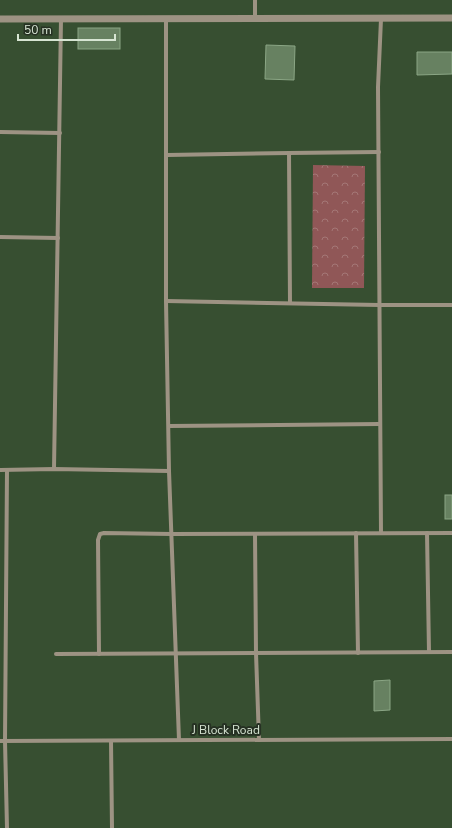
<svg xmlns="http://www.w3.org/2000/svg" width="452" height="828" font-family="'Nunito Sans',sans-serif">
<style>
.park{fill:url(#park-crowns)}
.building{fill:#678161;stroke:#8ba685}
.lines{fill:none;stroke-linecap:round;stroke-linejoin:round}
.minor{stroke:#9d9383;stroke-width:4}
.tertiary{stroke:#9d9383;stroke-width:7}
.labels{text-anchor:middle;stroke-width:4;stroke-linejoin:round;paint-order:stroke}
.street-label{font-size:12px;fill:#d7e5d3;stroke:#263123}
</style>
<defs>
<pattern id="park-crowns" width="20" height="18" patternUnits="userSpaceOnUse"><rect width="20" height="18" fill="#905757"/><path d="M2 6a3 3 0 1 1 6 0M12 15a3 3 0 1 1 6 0" fill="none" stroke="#a47776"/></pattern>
</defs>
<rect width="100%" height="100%" fill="#374f31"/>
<polygon class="park" points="313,165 365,166 364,288 312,288"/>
<g class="building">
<rect x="78" y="28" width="42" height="21"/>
<polygon points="266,45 295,46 294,80 265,79"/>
<polygon points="417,52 452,52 452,74 417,75"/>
<rect x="445" y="495" width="7" height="24"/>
<polygon points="390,680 390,710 374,711 374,681"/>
</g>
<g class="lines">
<g class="minor">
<polyline points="166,19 166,301 169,471 179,740"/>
<polyline points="255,19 255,0"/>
<polyline points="0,132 60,133"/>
<polyline points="167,155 289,153"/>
<polyline points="0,237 58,238"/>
<polyline points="166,301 379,305 452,305"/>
<polyline points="290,303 289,153 379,152"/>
<polyline points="169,426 380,424"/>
<polyline points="54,469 61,19"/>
<polyline points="0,470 54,469 169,471"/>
<polyline points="356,533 358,653"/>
<polyline points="381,533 378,87 381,19"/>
<polyline points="427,533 429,652"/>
<polyline points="255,534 256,653 259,740"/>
<polyline points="56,654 452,652"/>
<polyline points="99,654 98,540 100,534 104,533 172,534 452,533"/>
<polyline points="0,741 452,739"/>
<polyline points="111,741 112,828"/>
<polyline points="7,828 5,741 7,470"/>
</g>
<polyline class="tertiary" points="0,19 452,18"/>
</g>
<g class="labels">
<g class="street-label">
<text x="226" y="734">J Block Road</text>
</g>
</g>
<path d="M18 34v6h97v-6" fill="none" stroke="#d7e5d3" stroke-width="2"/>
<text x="24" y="34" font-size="12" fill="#d7e5d3" stroke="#263123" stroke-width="3" paint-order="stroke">50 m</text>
</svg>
